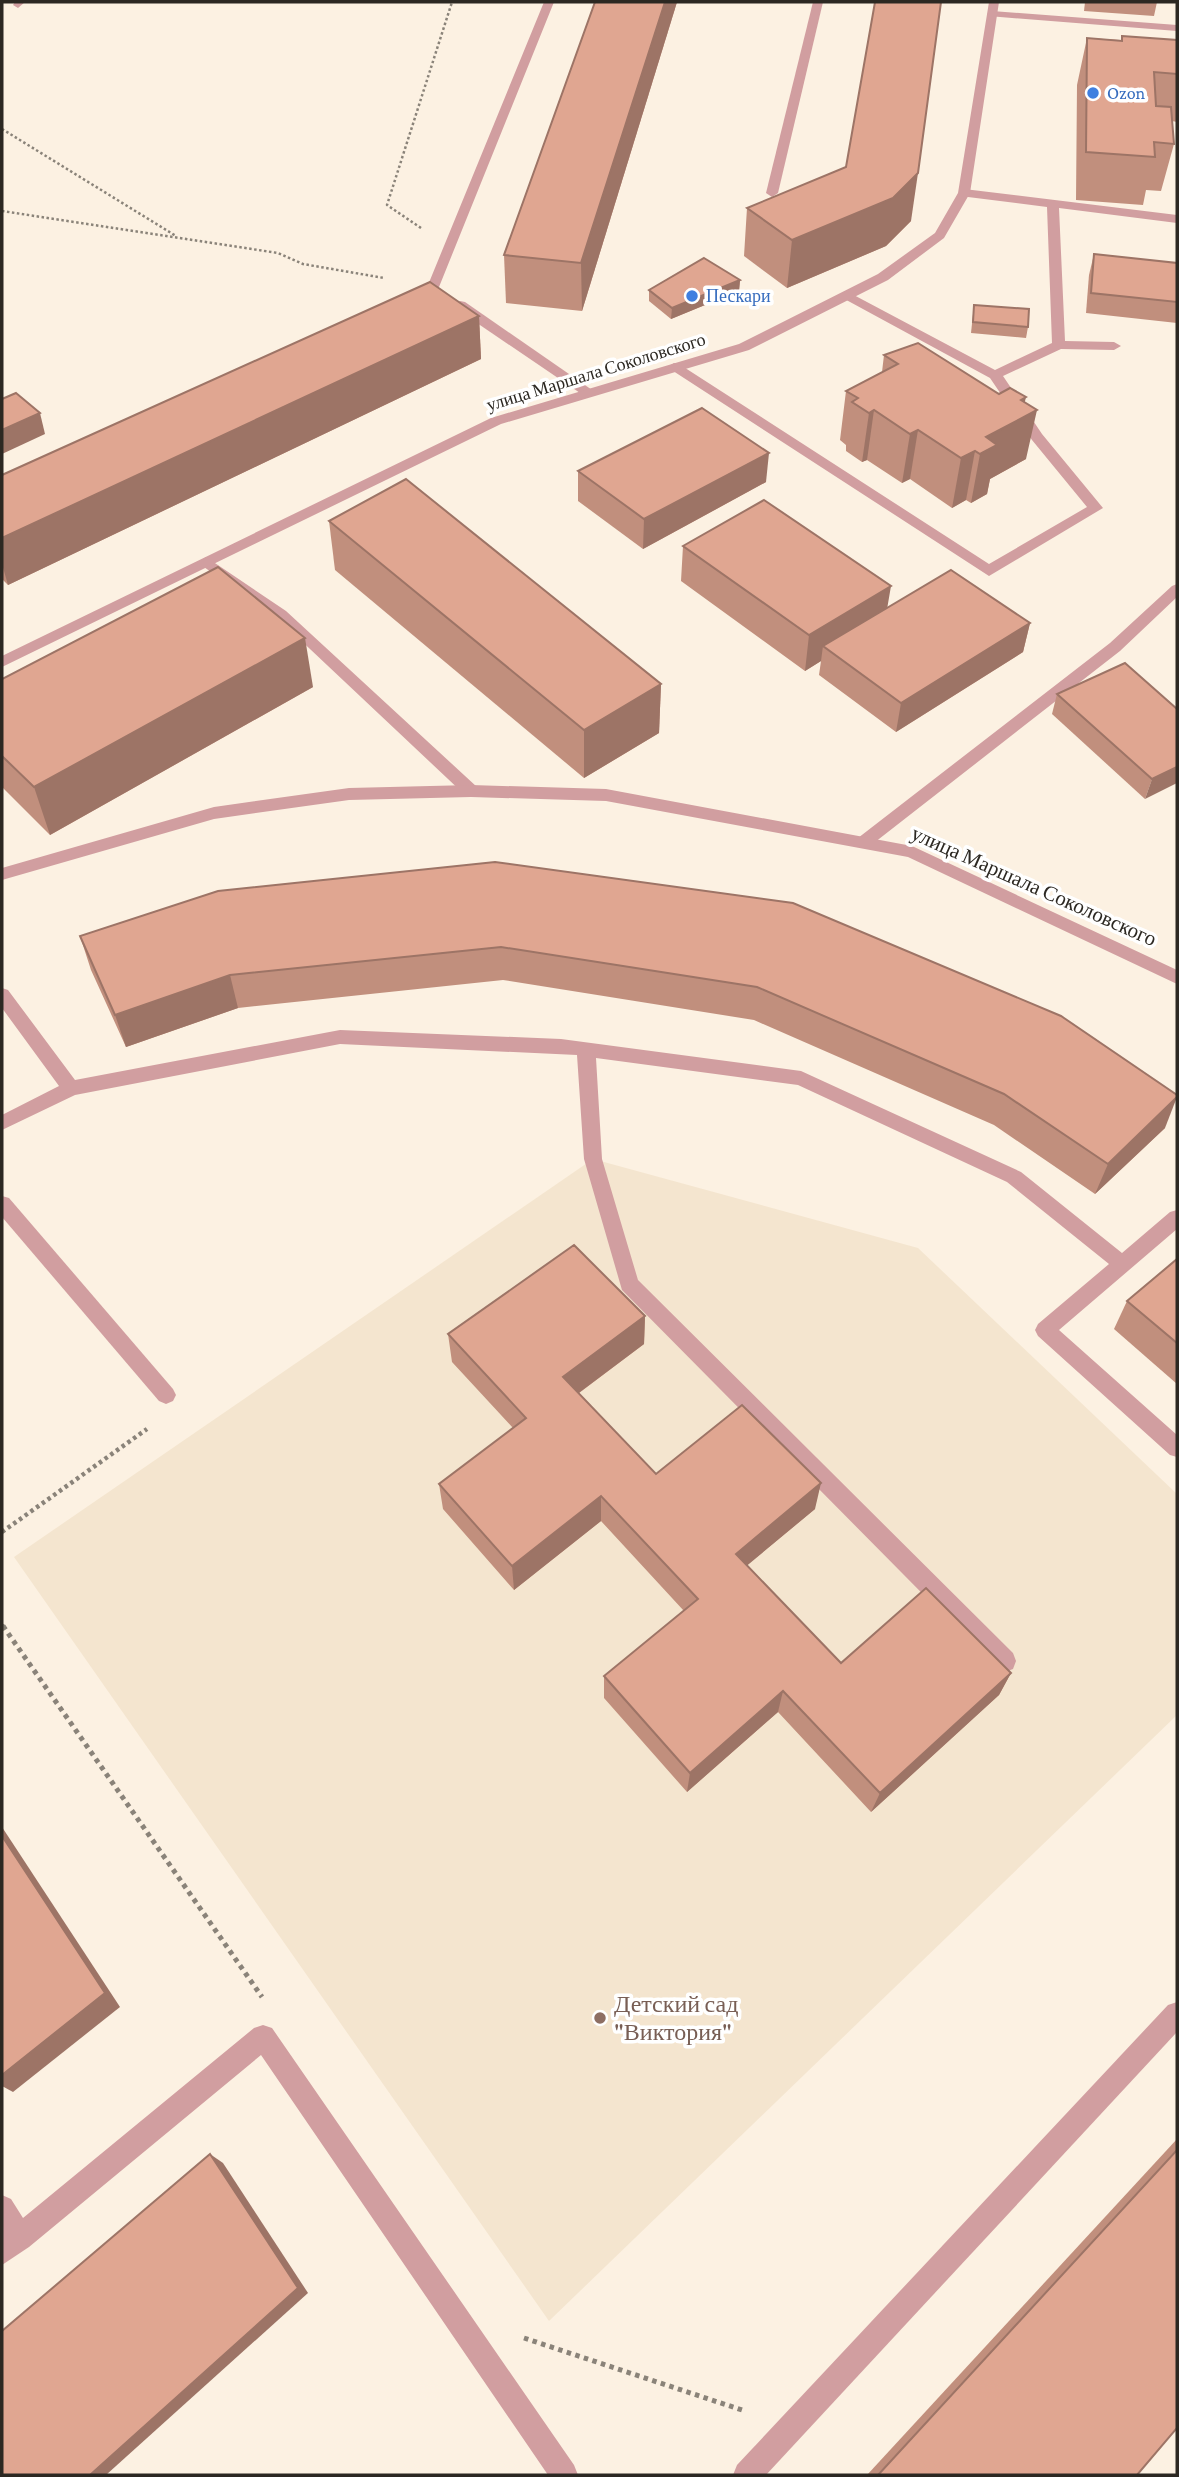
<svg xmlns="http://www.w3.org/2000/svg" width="1179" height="2477" font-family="'Crimson Pro',serif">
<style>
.built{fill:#f4e5cf}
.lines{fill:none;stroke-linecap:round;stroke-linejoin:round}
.path-far2{stroke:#8a8379;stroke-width:2.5;stroke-dasharray:2.5 2.5;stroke-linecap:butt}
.path-far1{stroke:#8a8379;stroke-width:4.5;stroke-dasharray:3.5 3.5;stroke-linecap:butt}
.path{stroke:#8a8379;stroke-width:5;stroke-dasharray:4.5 4.5;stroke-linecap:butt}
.service{fill:#d19ea0;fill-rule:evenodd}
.minor{fill:#d19ea0;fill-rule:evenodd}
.wall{fill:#c18f7d}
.shaded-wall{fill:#9d7466}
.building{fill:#e0a691;stroke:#9d7466;stroke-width:2}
.shop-dot{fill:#3f7fe0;stroke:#fff;stroke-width:2.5}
.education-dot{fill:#8d6e63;stroke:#fff;stroke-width:2.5}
.labels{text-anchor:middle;stroke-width:7;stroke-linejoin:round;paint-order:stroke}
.far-shop-label{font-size:18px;fill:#366cbe;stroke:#fff;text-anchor:start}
.far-street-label{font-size:18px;fill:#2c2822;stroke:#fff}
.street-label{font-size:21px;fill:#2c2822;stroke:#fff}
.near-education-label{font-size:24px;fill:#785e54;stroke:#fff;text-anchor:start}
</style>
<rect width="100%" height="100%" fill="#fcf1e2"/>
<polygon class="built" points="593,1159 918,1248 1177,1494 1177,1715 549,2321 14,1557"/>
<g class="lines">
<g class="path-far2">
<polyline points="2,129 176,236"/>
<polyline points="2,211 278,253 303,264 384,278"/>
<polyline points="421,228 387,205 452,2"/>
</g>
<g class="path-far1">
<polyline points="2,1532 147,1429"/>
<polyline points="2,1625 4,1628"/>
</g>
<g class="path">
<polyline points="3,1626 262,1997"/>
<polyline points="524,2338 745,2411"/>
</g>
<g class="service">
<polygon points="15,2 25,2 18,8 13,5"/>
<polygon points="544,2 554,2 439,287 417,298 407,298 407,292 428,285"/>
<polygon points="813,2 823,2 778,193 772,197 766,193"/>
<polygon points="992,11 1177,25 1177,31 988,16 987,14"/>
<polygon points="964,189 1177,215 1177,223 1059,208 1065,341 1114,342 1121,346 1114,350 1061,349 1003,376 1042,434 1103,508 989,576 667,367 674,363 679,364 989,564 1087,507 1032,440 990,378 839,296 845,292 850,293 995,370 1052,343 1047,207 960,196 960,190"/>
<polygon points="460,301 465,302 595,392 593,395 583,395 455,308 454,305"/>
<polygon points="206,557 286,611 477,787 479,791 477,795 465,795 276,617 201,565 199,562"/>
<polygon points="1177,584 1177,597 1120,651 870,846 858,846 856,842 858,838 1110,643 1172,586"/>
<polygon points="2,988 8,990 75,1080 340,1030 561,1039 801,1071 1021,1172 1122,1253 1170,1212 1177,1210 1177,1229 1059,1330 1177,1435 1177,1457 1170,1455 1038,1336 1035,1330 1038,1324 1109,1264 1007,1182 798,1085 596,1058 602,1159 638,1280 1013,1653 1016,1661 1013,1669 1005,1672 997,1669 622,1290 584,1159 577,1055 340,1044 75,1095 2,1130 2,1115 59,1086 2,1008"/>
<polygon points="2,1196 9,1198 173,1389 176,1395 173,1401 166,1404 159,1401 2,1217"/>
<polygon points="1177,2002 1177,2032 766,2475 733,2475 737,2465 1168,2005"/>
<polygon points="263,2025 272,2028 574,2465 578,2475 548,2475 261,2055 29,2247 2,2265 2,2195 11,2199 23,2218 254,2028"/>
</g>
<g class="minor">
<polygon points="989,2 999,2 970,193 944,238 888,280 749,350 501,424 2,667 2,656 491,418 739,344 878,274 935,233 958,193"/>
<polygon points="471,785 606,789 912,846 1177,970 1177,984 908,857 606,801 471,797 349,800 214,819 2,880 2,868 214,807 349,788"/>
</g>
</g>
<g class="wall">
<polygon points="595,2 677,2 582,311 506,303 504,255"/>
<polygon points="1085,2 1157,2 1154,16 1084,11"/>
<polygon points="1122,36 1177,40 1177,122 1172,121 1174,144 1161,191 1146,190 1143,205 1076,200 1077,85 1087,38 1121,40"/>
<polygon points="747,208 911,221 886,246 787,288 744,256"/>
<polygon points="1094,254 1177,263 1177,323 1086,313 1089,275"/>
<polygon points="740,280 739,291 671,319 649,301 649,290"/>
<polygon points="974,305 1028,327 1026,338 971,333"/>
<polygon points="479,316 481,359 8,585 2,579 2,475"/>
<polygon points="884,355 1025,402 1026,459 990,479 987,494 971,503 966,500 952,508 910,479 902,483 867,460 862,462 846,451 846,445 840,440 846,391 882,372"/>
<polygon points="578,471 766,482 643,549 578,501"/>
<polygon points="329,521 661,684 659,733 584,778 335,570"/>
<polygon points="683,546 887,608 1030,623 1023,652 896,732 819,675 821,661 805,671 681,581"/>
<polygon points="2,679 313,687 50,835 2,787"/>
<polygon points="1057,694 1177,709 1145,799 1052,714"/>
<polygon points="495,862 1165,1128 1095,1194 994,1125 754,1020 503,980 238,1008 126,1047 91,970 80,936"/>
<polygon points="1177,1259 1177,1384 1114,1329 1127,1301"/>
<polygon points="645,1316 644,1344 579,1393 656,1474 815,1509 747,1565 841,1663 1011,1673 999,1695 871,1812 778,1712 687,1792 604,1698 604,1676 684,1611 601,1521 514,1590 443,1509 439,1484 513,1428 452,1362 448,1334"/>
<polygon points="1177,2139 1177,2428 1137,2475 867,2475"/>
</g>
<g class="shaded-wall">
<polygon points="665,2 677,2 582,311 581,263"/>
<polygon points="918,173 911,221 886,246 787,288 792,240"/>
<polygon points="740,280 739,291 671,319 672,308"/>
<polygon points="479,316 481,359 8,585 2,564 2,538"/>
<polygon points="1026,397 1021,418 1037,410 1026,459 990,479 987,494 971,503 980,454 986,437 1021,400"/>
<polygon points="874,410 867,460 862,462 869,413"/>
<polygon points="40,413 45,434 2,454 2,430"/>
<polygon points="918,430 910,479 902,483 910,434"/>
<polygon points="975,451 966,500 952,508 961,458"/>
<polygon points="769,453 766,482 643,549 644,519"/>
<polygon points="891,586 885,621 823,646 821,661 805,671 809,635"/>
<polygon points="1030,623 1023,652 896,732 901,703"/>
<polygon points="305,638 313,687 50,835 34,787"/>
<polygon points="661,684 659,733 584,778 584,730"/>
<polygon points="1177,767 1177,783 1145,799 1152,779"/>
<polygon points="230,975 238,1008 126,1047 115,1015"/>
<polygon points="1177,1097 1165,1128 1095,1194 1108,1164"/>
<polygon points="645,1316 644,1344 564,1404 563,1377"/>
<polygon points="821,1483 815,1509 732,1578 736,1554"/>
<polygon points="601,1496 601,1521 514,1590 512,1566"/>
<polygon points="1011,1673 999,1695 871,1812 880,1793"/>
<polygon points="783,1691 778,1712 687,1792 690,1773"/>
<polygon points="2,1827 120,2007 13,2092 2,2086"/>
<polygon points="210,2154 223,2163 308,2293 106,2475 90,2475"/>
</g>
<g class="building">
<polygon points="595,2 665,2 581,263 504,255"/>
<polygon points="875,2 941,2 918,173 893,198 792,240 747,208 846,167"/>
<polygon points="1122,36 1177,40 1177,74 1154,72 1156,106 1171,107 1174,144 1154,142 1155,157 1086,152 1087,38 1122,41"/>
<polygon points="1094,254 1177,263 1177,302 1091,293"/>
<polygon points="704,258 740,280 672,308 649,290"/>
<polygon points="430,282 479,316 2,538 2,475"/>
<polygon points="974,305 1029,309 1028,327 973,322"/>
<polygon points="918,343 999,394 1010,388 1026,397 1021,400 1037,410 986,437 997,445 980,454 975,451 961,458 918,430 910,434 874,410 869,413 852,402 858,398 846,391 898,364 884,355"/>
<polygon points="16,393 40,413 2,430 2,399"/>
<polygon points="702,408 769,453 644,519 578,471"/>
<polygon points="406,479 661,684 584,730 329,521"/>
<polygon points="764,500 891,586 809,635 683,546"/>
<polygon points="218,567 305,638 34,787 2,756 2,679"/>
<polygon points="951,570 1030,623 901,703 823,646"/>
<polygon points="1125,663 1177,709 1177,767 1152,779 1057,694"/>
<polygon points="495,862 793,903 1061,1016 1177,1095 1177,1097 1108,1164 1004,1094 757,987 501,947 230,975 115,1015 80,936 218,891"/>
<polygon points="574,1245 645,1316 563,1377 656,1474 742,1405 821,1483 736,1554 841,1663 926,1588 1011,1673 880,1793 783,1691 690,1773 604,1676 698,1599 601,1496 512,1566 439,1484 526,1418 448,1334"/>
<polygon points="1177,1259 1177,1343 1127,1301"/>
<polygon points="2,1836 105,1993 2,2075"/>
<polygon points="1177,2150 1177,2428 1137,2475 878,2475"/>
<polygon points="210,2154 298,2288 90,2475 2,2475 2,2331"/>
</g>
<g class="shop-dot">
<circle cx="1093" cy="93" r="7"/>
<circle cx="692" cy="296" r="7"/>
</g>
<circle class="education-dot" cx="600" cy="2018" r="7"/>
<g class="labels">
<g class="far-shop-label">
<text x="1107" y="99">Ozon</text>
<text x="706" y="302">Пескари</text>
</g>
<g class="far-street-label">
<text transform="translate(596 372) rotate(-17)" y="6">улица Маршала Соколовского</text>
</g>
<g class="street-label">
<text transform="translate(1034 886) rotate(24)" y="7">улица Маршала Соколовского</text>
</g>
<g class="near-education-label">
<text x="614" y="2012">Детский сад<tspan x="614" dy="28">"Виктория"</tspan></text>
</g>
</g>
<rect width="1179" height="2477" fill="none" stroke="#2c2822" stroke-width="7"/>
</svg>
